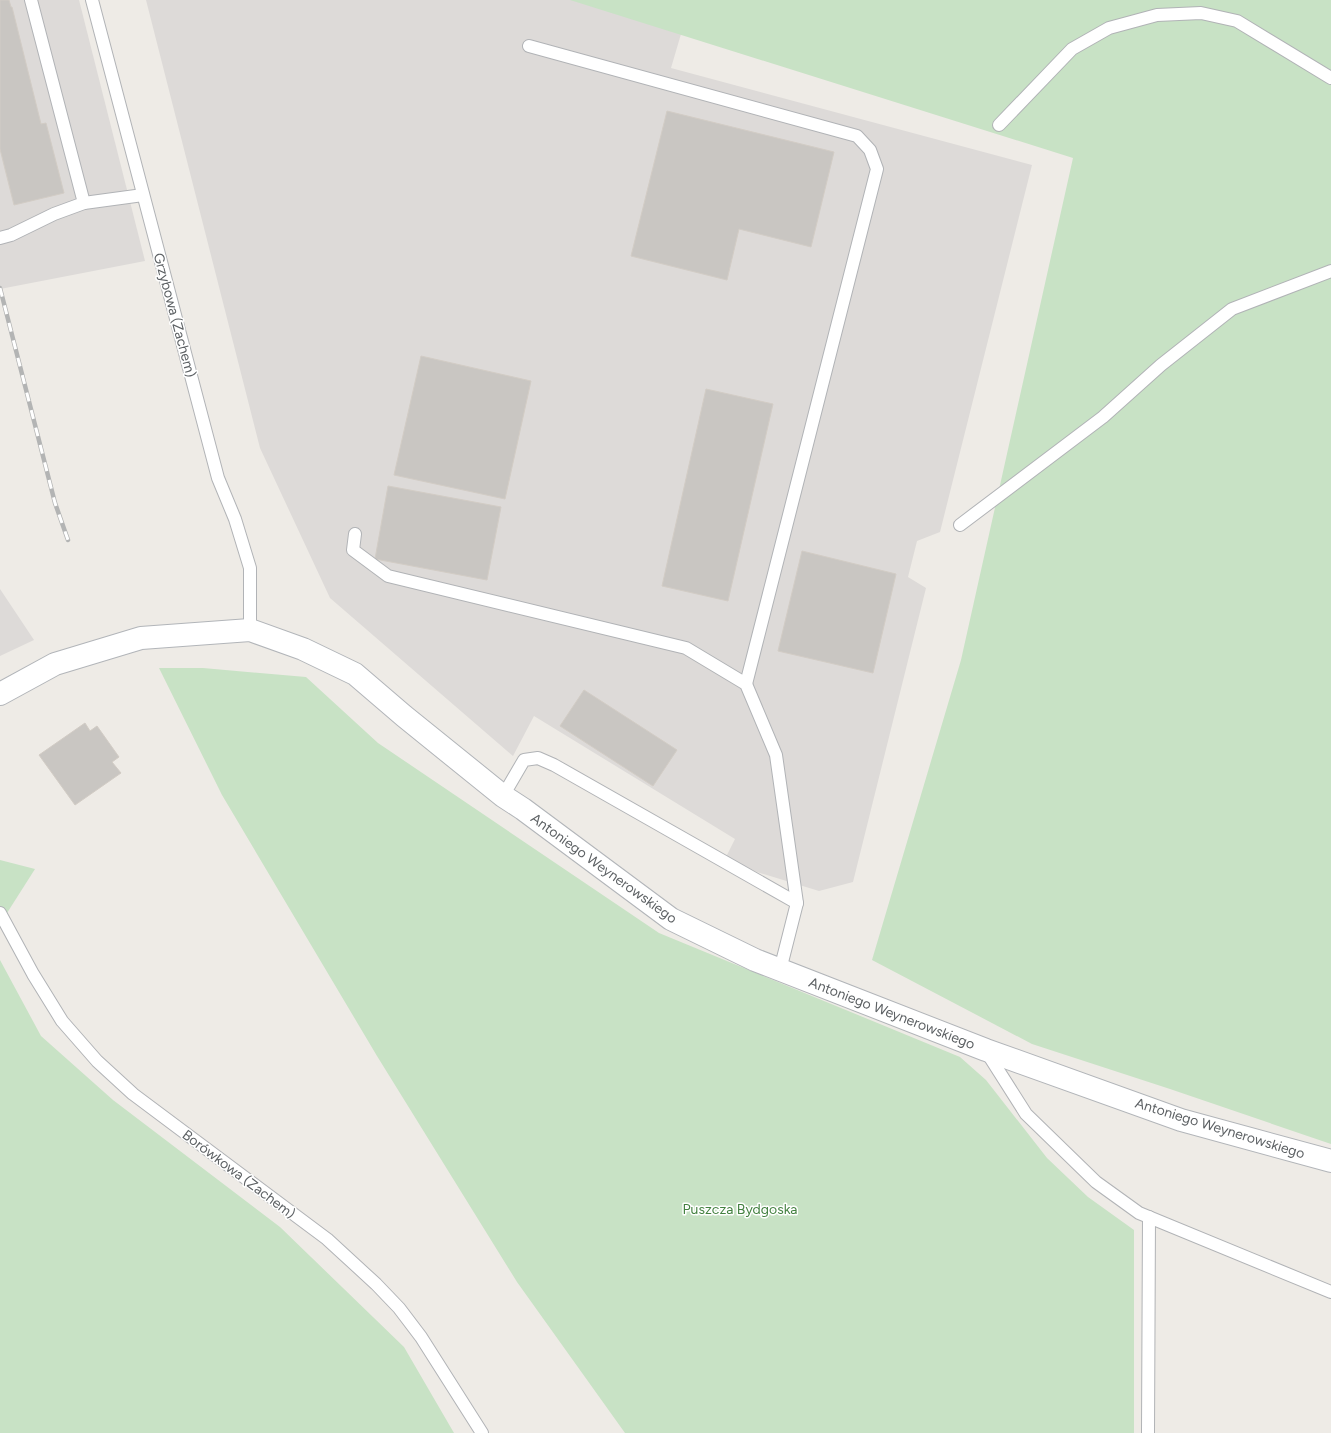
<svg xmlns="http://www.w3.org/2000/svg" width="1331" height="1433" font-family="Figtree,sans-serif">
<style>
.industrial{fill:#dddad8}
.green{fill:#c8e2c5}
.building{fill:#c9c6c2;stroke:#d2ccc5}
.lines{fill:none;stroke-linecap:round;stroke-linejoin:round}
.lane-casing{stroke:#b1b3b6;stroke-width:14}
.secondary-casing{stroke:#b2b5b9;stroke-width:24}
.lane{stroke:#fff;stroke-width:12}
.secondary{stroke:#fff;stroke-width:22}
.rail-casing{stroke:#b3b4b4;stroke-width:4.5}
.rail{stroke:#fff;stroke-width:3;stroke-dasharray:9;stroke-linecap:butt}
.labels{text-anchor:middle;stroke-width:3;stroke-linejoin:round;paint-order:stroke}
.street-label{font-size:14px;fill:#5d6164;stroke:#fff}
.park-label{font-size:14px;fill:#438140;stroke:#fff}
</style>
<rect width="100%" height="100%" fill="#eeebe6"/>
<g class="industrial">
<polygon points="0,0 79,0 145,261 0,289"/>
<polygon points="146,0 691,0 671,68 1032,165 940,532 917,541 908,577 926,588 853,882 819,891 757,872 726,857 735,839 534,716 513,756 330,598 260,448"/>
<polygon points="0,589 34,640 0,656"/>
</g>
<g class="green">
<polygon points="570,0 1331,0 1331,1144 1170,1089 1032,1044 872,960 961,660 1073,158"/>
<polygon points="159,668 203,668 306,677 378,743 659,933 960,1057 986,1080 1047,1158 1088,1197 1134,1230 1134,1433 625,1433 517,1282 377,1056 222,795"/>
<polygon points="0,860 35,869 0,924"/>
<polygon points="0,960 41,1036 113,1100 280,1227 404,1347 454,1433 0,1433"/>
</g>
<g class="building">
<polygon points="0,0 9,0 11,7 12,7 41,124 46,123 64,193 14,205 0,149"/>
<polygon points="667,111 834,152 811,247 739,229 727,280 631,256"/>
<polygon points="421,356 531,381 505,499 394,475"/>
<polygon points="706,389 773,404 728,601 662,586"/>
<polygon points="388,486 501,507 487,580 375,559"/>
<polygon points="802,551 896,574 873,673 778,651"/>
<polygon points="584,690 677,750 653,786 560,726"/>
<polygon points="85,723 90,731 97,726 119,757 112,762 121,773 75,805 39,755"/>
</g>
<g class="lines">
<g class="lane-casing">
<g id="lane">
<polyline points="92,0 218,478 235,519 250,568 250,630"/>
<polyline points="529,46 857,136 870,150 877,169 746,684"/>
<polyline points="999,125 1072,49 1109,28 1157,15 1201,13 1237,21 1331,78"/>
<polyline points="84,203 143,195"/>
<polyline points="0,238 11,235 54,214 84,203 31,0"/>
<polyline points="960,525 1103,417 1161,365 1232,309 1331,271"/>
<polyline points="355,534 353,550 388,576 686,648 746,684 776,755 797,903 780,970"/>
<polyline points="503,796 524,760 538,758 554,765 797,903"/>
<polyline points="0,913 33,974 62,1021 97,1061 133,1094 327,1239 376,1284 399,1308 421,1337 482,1433"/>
<polyline points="986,1051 1026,1114 1096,1182 1139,1213 1331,1292"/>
<polyline points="1148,1433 1149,1217"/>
</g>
</g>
<g class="secondary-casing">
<polyline id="secondary" points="0,694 55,664 141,638 250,630 303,649 355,674 404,716 503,796 523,809 671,919 755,960 986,1050 1181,1120 1331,1161"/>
</g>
<use href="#lane" class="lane"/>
<use href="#secondary" class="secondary"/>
<g class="rail-casing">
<polyline id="rail" points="0,288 55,503 68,540"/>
</g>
<use href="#rail" class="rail"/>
</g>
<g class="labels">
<g class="street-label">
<text transform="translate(175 315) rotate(75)" y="5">Grzybowa (Zachem)</text>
<text transform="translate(604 868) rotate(36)" y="5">Antoniego Weynerowskiego</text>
<text transform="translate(892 1013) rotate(21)" y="5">Antoniego Weynerowskiego</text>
<text transform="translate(1220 1128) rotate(17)" y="5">Antoniego Weynerowskiego</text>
<text transform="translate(239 1174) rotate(37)" y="5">Borówkowa (Zachem)</text>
</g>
<g class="park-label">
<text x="740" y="1214">Puszcza Bydgoska</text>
</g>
</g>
</svg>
